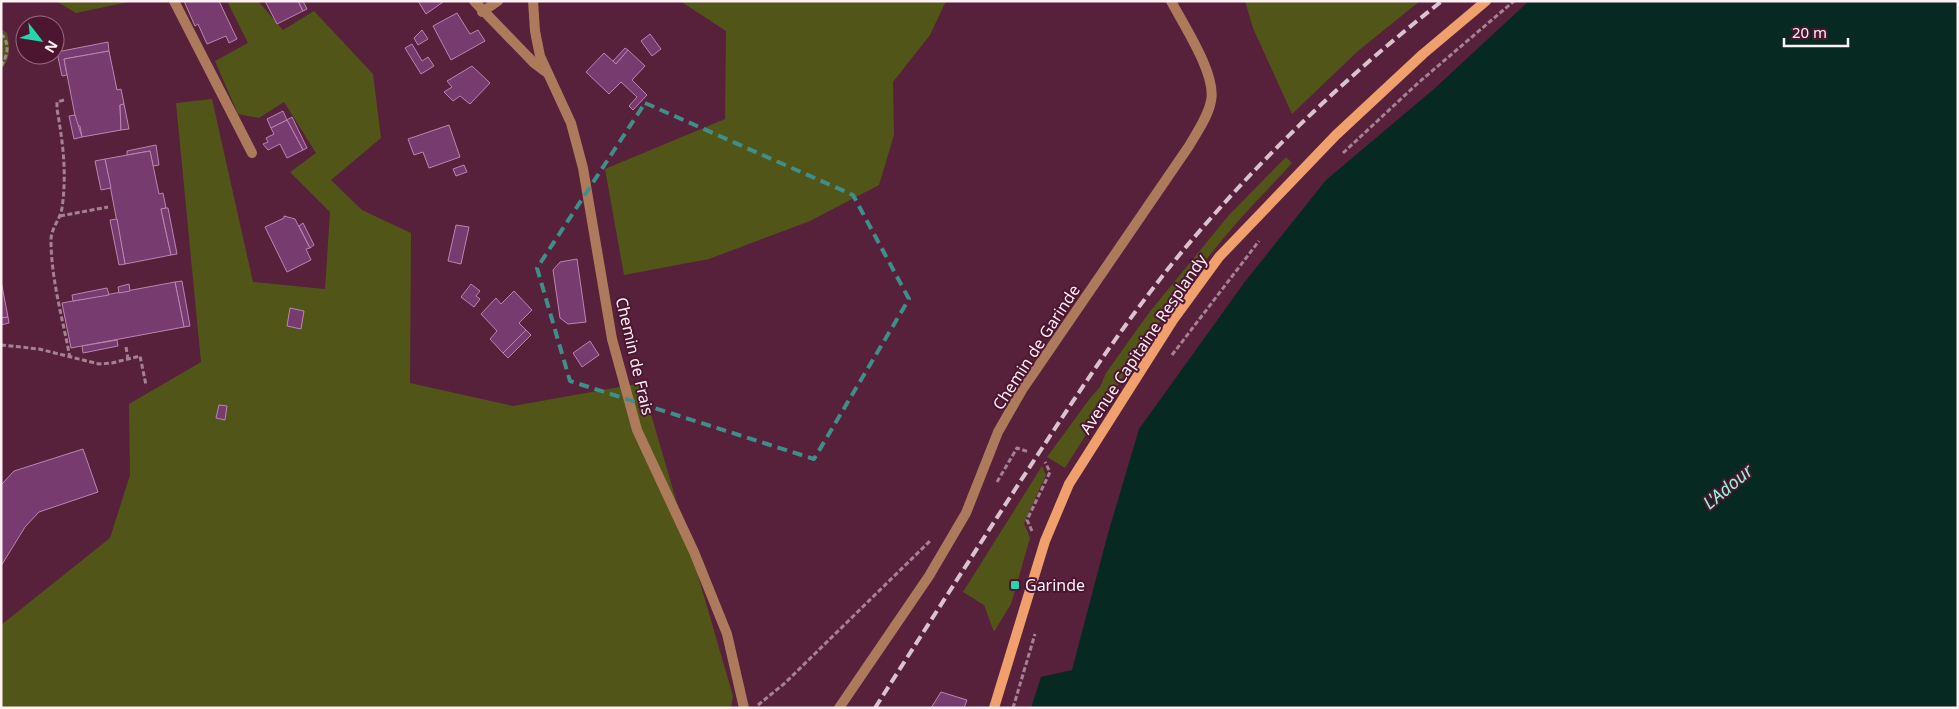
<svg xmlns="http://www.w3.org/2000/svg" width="1959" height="709" font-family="'Noto Sans',sans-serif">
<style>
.green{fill:#515518}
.water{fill:#062a21}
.building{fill:#773b6f;stroke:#ba86b1}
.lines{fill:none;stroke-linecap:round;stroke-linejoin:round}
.path{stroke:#a58292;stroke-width:3;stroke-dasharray:5 2.5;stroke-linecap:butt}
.minor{stroke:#ad7b5c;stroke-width:10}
.secondary{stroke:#efa06d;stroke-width:10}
.rail{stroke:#dbc3ce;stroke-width:4;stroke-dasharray:10 5;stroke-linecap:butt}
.marked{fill:none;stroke:#3f8e89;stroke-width:4;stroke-dasharray:10 6;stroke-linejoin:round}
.poi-dot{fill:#24d5ae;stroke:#4c1631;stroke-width:2}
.labels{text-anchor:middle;stroke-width:4;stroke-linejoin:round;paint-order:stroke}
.street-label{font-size:16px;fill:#fff0f6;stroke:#4c1631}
.poi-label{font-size:16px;fill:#fff0f6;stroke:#4c1631;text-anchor:start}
.water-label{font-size:18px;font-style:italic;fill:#8dfbdb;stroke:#4c1631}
</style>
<rect width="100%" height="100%" fill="#57213b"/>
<g class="green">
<polygon points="56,1 133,1 76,13"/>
<polygon points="227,1 258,1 283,30 314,11 373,74 381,138 331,180 362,210 411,233 410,383 513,406 642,383 733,696 731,708 1,708 1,625 110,538 130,475 129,404 201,362 176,103 212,99 253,282 325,289 330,212 290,172 316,153 284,102 259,118 238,114 215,61 248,43"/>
<polygon points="680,1 946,1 930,35 893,82 894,135 879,185 810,221 709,259 624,275 605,169 725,119 726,31"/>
<polygon points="1245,1 1420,1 1358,51 1292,114 1253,28"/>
<path d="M1 29 7 33C10 48 11 58 1 70Z"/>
<path d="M1286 157 1292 163C1275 182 1257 200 1240 219 1173 295 1119 383 1065 468L1047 457 1091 397 1100 387 1106 373 1148 314 1229 215Z"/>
<polygon points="1042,466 1046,475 1024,523 1030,538 1011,604 994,632 984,605 963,592"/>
</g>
<polygon class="water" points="1529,1 1958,1 1958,708 1031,708 1041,677 1072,670 1107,537 1139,429 1244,283 1326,180 1434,89"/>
<g class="building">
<polygon points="184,1 219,1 237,39 229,43 226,36 207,44 198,24 195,26"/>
<polygon points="265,1 298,1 303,11 277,24"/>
<polygon points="298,1 303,1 307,9 303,11"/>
<polygon points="418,1 443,1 443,2 426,14"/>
<polygon points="457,13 470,34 478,30 485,41 451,60 433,26"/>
<polygon points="422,30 428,39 418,45 414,38"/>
<polygon points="650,34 661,49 652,56 641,41"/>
<polygon points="108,42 109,51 64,59 67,75 62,76 57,52"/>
<polygon points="412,44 422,61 428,57 434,66 421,74 405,48"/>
<polygon points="625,48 628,50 616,64 613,61"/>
<polygon points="628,50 645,66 632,80 647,95 633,110 629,106 637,97 621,82 609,94 586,72 604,53 616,64"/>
<polygon points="109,51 117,90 121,89 124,104 120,105 121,130 82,137 80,126 77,126 64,59"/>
<polygon points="472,66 490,83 470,104 460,96 453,101 444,92 452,87 447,81"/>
<polygon points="124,104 129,129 121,130 120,105"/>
<polygon points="283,111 287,120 271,128 267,119"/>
<polygon points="75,115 82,137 74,139 69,116"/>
<polygon points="292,117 307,148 303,150 287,120"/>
<polygon points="287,120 303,150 287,158 280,144 268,150 263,144 268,142 266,138 274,134 271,128"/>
<polygon points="449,125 460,157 429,168 423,152 414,155 408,139"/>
<polygon points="156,145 159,165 153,166 150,151 127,155 127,151"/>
<polygon points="150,151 159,194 163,193 166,208 161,209 171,255 125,264 105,159"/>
<polygon points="105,159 111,188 101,190 95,161"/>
<polygon points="464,165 467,172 456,176 453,169"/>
<polygon points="166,208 168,208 177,254 171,255 161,209"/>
<polygon points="284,216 295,219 310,248 306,249 311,260 287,272 265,227 284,218"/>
<polygon points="117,219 125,264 119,265 110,220"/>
<polygon points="303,223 314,245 310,248 299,226"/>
<polygon points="456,225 469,227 461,264 448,261"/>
<polygon points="577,259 586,322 568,324 560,318 553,270 560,262"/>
<polygon points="1,281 8,317 1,318"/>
<polygon points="182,281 190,326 184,327 175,282"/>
<polygon points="175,282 184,327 71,348 62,303"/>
<polygon points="129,284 130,291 119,293 118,287"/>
<polygon points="471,284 480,291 476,296 480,299 474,307 461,297"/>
<polygon points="107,288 109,295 73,301 72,295"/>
<polygon points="514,291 532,310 519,323 526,330 503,353 490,339 497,331 481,314 496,298 501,304"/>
<polygon points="290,308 304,311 301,329 287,326"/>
<polygon points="8,317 9,323 1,325 1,318"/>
<polygon points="526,330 531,335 508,358 503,353"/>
<polygon points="117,340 118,346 83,353 82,346"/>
<polygon points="590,341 599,355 582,367 573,353"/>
<polygon points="219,405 227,406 225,420 216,418"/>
<polygon points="83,449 98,492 39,512 25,527 1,566 1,485 14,471"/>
<polygon points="941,692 967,700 964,708 931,708"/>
</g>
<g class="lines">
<g class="path">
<path d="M1 34C10 42 8 56 1 66"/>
<path d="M64 100 57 102V109C63 143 67 174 62 208 60 220 51 228 51 240 51 279 63 320 70 358"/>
<polyline points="1343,153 1418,83 1514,1"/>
<polyline points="60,216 108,207"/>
<polyline points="1,345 39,349 99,364 112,363 140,356 146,385"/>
<polyline points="126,347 128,359"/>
<polyline points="1172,355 1259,241"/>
<polyline points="997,482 1017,448 1029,452"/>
<polyline points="1032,531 1027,520 1050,472 1045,462"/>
<polyline points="758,705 785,683 931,540"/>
<polyline points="1013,708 1035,634"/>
</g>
<g class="minor">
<polyline points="174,1 252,153"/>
<polyline points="474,1 534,63 546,72"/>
<polyline points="533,1 535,31 540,56 571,123 583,168 612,339 637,430 694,552 727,634 744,708"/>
<polyline points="482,12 498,1"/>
<path d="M839 708 929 576 966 513 998 432 1022 390 1189 146C1197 132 1208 117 1211 101 1217 75 1183 24 1171 1"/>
</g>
<polyline class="secondary" points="994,708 1045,541 1069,484 1173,320 1219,257 1336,135 1423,54 1486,1"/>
<path class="rail" d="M875 708C922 634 969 561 1016 488 1067 410 1117 332 1176 259 1255 163 1344 78 1442 1"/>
</g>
<path class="marked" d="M645 103 853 195 909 299 814 459 570 381 537 268Z"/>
<rect class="poi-dot" x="1010" y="580" width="10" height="10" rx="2.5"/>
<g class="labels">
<g class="street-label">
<text transform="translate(1143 344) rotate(-56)" y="6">Avenue Capitaine Resplandy</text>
<text transform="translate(1036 347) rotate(-57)" y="6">Chemin de Garinde</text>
<text transform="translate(635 356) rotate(77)" y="6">Chemin de Frais</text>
</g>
<g class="poi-label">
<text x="1025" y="591">Garinde</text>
</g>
<g class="water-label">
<text transform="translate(1728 487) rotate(-40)" y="6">L'Adour</text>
</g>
</g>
<rect width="1959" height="709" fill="none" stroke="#fff0f6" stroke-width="5"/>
<g transform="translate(40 40) rotate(121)"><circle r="24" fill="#4c1631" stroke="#946d80"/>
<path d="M0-4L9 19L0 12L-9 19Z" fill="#24d5ae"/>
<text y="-8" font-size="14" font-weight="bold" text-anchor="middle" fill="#fff0f6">N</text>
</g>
<path d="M1784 38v8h64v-8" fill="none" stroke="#fff0f6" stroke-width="2.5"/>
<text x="1792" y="38" font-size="15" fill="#fff0f6" stroke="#4c1631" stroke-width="4" paint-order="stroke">20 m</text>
</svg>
